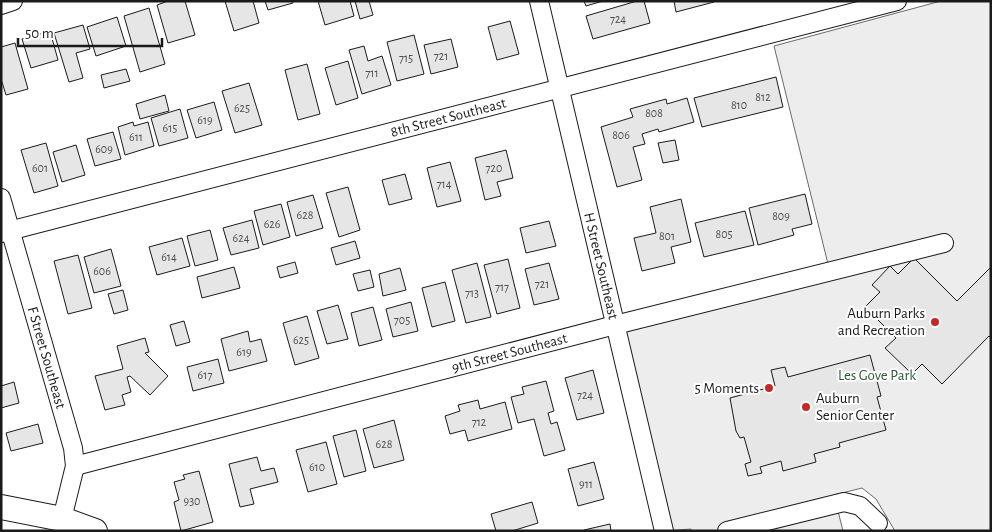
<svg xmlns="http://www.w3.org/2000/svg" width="992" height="532" font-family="'Alegreya Sans',sans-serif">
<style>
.built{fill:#ededed;stroke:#6a6a6a}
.building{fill:#e6e6e6;stroke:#1a1a1a}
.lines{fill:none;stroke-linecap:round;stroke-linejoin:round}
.minor-casing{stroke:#1a1a1a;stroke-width:20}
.secondary-casing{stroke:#1a1a1a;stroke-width:26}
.minor{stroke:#fff;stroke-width:18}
.secondary{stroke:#fff;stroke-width:24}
.poi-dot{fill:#c62828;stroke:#fff;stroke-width:2}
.labels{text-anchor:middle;stroke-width:4;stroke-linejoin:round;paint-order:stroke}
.number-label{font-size:12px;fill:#4d4d4d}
.street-label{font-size:15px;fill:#1a1a1a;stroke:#fff}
.poi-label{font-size:15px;fill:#1a1a1a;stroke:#fff;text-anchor:end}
.park-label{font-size:15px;fill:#2b5a34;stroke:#fff}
</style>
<rect width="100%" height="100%" fill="#fff"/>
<polygon class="built" points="941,1 991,1 991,531 895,531 876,499 862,488 834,495 843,531 692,531 691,529 664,531 615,325 830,272 774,46"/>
<g class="building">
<polygon points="168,1 185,1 195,35 168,43 157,5"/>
<polygon points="225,1 253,1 259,23 234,31"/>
<polygon points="265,1 293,1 293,3 268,10"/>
<polygon points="318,1 350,1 354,16 325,25"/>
<polygon points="355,1 369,1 373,15 360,19"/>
<polygon points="584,1 603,1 586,6"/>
<polygon points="637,1 644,1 650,23 593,39 586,16"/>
<polygon points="674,1 713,1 714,2 676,12"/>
<polygon points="149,8 165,64 140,72 124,16"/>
<polygon points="117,17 126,46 96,56 87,27"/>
<polygon points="510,21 519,54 497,60 488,27"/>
<polygon points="83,25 90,49 76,53 83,78 69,82 54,33"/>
<polygon points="50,31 58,60 31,68 22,39"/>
<polygon points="414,35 424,74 397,81 387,42"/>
<polygon points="451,39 458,67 431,74 424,45"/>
<polygon points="15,43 28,89 6,95 1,79 1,47"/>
<polygon points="364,46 368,61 382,56 391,85 362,94 349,50"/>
<polygon points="348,61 358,98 336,105 325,68"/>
<polygon points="307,64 320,114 298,120 285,70"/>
<polygon points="126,69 130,81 104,88 101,75"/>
<polygon points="776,77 783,107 702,127 694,98"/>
<polygon points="249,83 262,125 235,133 222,91"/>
<polygon points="165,95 169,111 140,119 136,104"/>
<polygon points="687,98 694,122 659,132 658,129 642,134 645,144 633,147 642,180 617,187 601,127 633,117 630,109 666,99 667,104"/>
<polygon points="214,102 222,130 196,138 187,110"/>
<polygon points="180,109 188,138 159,146 151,118"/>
<polygon points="133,122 134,126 148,122 154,146 125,155 118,127"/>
<polygon points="113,132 121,159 95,166 87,139"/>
<polygon points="675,140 679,160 663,163 658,143"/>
<polygon points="46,143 58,186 34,193 21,150"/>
<polygon points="76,145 85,175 62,182 53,152"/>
<polygon points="506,150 513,178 497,182 501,196 485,200 475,158"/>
<polygon points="450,162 461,201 437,207 427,168"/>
<polygon points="405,174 412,199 389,205 382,180"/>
<polygon points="348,187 360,230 339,237 326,193"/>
<polygon points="805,194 812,224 792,229 794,235 758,245 749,208"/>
<polygon points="313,195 323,228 296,236 287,202"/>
<polygon points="681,199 691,242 671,247 675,263 642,271 634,238 656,233 650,207"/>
<polygon points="281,204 290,237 263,245 254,211"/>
<polygon points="745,211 754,245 704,257 695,223"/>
<polygon points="252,220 259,248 231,255 223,228"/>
<polygon points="549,221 556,246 526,253 520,228"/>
<polygon points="210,230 218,260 195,266 187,236"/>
<polygon points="182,238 190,266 157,275 149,247"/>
<polygon points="355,241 360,258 336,265 331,248"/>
<polygon points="111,249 121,286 94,293 84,257"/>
<polygon points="78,255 92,308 68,314 54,261"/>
<polygon points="914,258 957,301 991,267 991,338 989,336 942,384 922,364 912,374 885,348 896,338 865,307 880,292 872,285 890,266 898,274"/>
<polygon points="508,259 520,308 497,314 484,265"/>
<polygon points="295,262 298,273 280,278 277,267"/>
<polygon points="477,263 491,317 466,323 452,270"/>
<polygon points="549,263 559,299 534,305 525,269"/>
<polygon points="234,267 240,288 202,298 197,277"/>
<polygon points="400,268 406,290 383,296 379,274"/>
<polygon points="370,270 374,287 358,291 353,274"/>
<polygon points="445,282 455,321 432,327 422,288"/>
<polygon points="123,290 128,310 114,314 108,294"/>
<polygon points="411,302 418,331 393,337 386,309"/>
<polygon points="338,305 348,339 327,344 317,311"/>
<polygon points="373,307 382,340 359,346 351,313"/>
<polygon points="307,316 319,358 295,365 283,323"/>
<polygon points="184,321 190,342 176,346 170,325"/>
<polygon points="248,331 250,342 261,339 267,361 229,371 221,339"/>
<polygon points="145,338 149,352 145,353 168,376 150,395 130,376 127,377 131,392 122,395 125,405 105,410 95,376 123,369 117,346"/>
<polygon points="870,355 881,396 877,397 886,430 839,443 840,447 814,454 816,462 783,471 781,461 760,467 762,473 748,476 745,464 751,462 744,437 740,438 736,431 730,398 775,386 771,370 785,367 788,377"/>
<polygon points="218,359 224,383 193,391 187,367"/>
<polygon points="593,370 604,413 577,420 565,378"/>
<polygon points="546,381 554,411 548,413 551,424 557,422 565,450 544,456 534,419 518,423 511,397 524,394 522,387"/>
<polygon points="14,382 19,403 1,408 1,386"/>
<polygon points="478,400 480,409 505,402 512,429 468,441 465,430 450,434 445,416 460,411 458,405"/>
<polygon points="394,420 404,460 374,468 363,429"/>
<polygon points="38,424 43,443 11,451 6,433"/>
<polygon points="356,430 366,471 344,477 333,436"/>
<polygon points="326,442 337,484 308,492 296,450"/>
<polygon points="257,457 261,471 274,468 278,482 250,489 254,504 240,507 229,464"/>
<polygon points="594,462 604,499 578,506 568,469"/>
<polygon points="199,471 213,522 181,531 174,502 179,500 174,482 185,479 183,475"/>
<polygon points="532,502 538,523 512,531 496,531 491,514"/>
<polygon points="610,524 611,531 584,531 584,530"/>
</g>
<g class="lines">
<g class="minor-casing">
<g id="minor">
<path id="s1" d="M539 1 664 531"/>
<polyline points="1,5 13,1"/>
<path id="s2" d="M1 198 73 448 75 466 62 519"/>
<path id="s3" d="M1 233 897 1"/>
<path id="s4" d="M75 466 615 325 944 243"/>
<polyline points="727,531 844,502 860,506 878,523"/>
</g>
</g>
<g class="secondary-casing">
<polyline id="secondary" points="1,507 62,519 95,531"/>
</g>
<use href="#minor" class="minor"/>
<use href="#secondary" class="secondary"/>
</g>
<g class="poi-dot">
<circle cx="935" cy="322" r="5"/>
<circle cx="769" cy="388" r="5"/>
<circle cx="806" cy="407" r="5"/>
</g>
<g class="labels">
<g class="number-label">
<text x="618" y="23">724</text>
<text x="441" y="60">721</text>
<text x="406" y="62">715</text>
<text x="372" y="77">711</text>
<text x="763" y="101">812</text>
<text x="739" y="109">810</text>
<text x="242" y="112">625</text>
<text x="654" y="117">808</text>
<text x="205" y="124">619</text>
<text x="170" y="132">615</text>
<text x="621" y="139">806</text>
<text x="136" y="141">611</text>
<text x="104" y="153">609</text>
<text x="40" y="172">601</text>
<text x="494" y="172">720</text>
<text x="444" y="188">714</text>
<text x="305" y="219">628</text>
<text x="781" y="220">809</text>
<text x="272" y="228">626</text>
<text x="724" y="238">805</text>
<text x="667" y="240">801</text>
<text x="241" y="242">624</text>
<text x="169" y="261">614</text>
<text x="102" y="275">606</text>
<text x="542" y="288">721</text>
<text x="502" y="291">717</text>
<text x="472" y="297">713</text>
<text x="402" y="324">705</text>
<text x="301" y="344">625</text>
<text x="244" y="356">619</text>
<text x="205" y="379">617</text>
<text x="585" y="399">724</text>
<text x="479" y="426">712</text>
<text x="384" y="448">628</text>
<text x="317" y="471">610</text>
<text x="586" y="488">911</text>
<text x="192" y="505">930</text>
</g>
<g class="street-label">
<text dy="5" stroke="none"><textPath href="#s3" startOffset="462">8th Street Southeast</textPath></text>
<text dy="5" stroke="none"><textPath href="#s1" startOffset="272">H Street Southeast</textPath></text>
<text dy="5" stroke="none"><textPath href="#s4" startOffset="449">9th Street Southeast</textPath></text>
<text dy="5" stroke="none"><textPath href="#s2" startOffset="166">F Street Southeast</textPath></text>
</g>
<g class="poi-label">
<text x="925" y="318">Auburn Parks<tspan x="925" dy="17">and Recreation</tspan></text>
<text x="759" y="393">5 Moments</text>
<text x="816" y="403" text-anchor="start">Auburn<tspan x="816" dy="17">Senior Center</tspan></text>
</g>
<g class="park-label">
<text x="877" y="380">Les Gove Park</text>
</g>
</g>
<rect width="992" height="532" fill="none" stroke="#1a1a1a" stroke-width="5"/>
<path d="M18 38v8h144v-8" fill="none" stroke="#1a1a1a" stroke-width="2.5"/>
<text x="25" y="38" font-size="15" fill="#1a1a1a" stroke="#ffffff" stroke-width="4" paint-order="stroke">50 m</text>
</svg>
